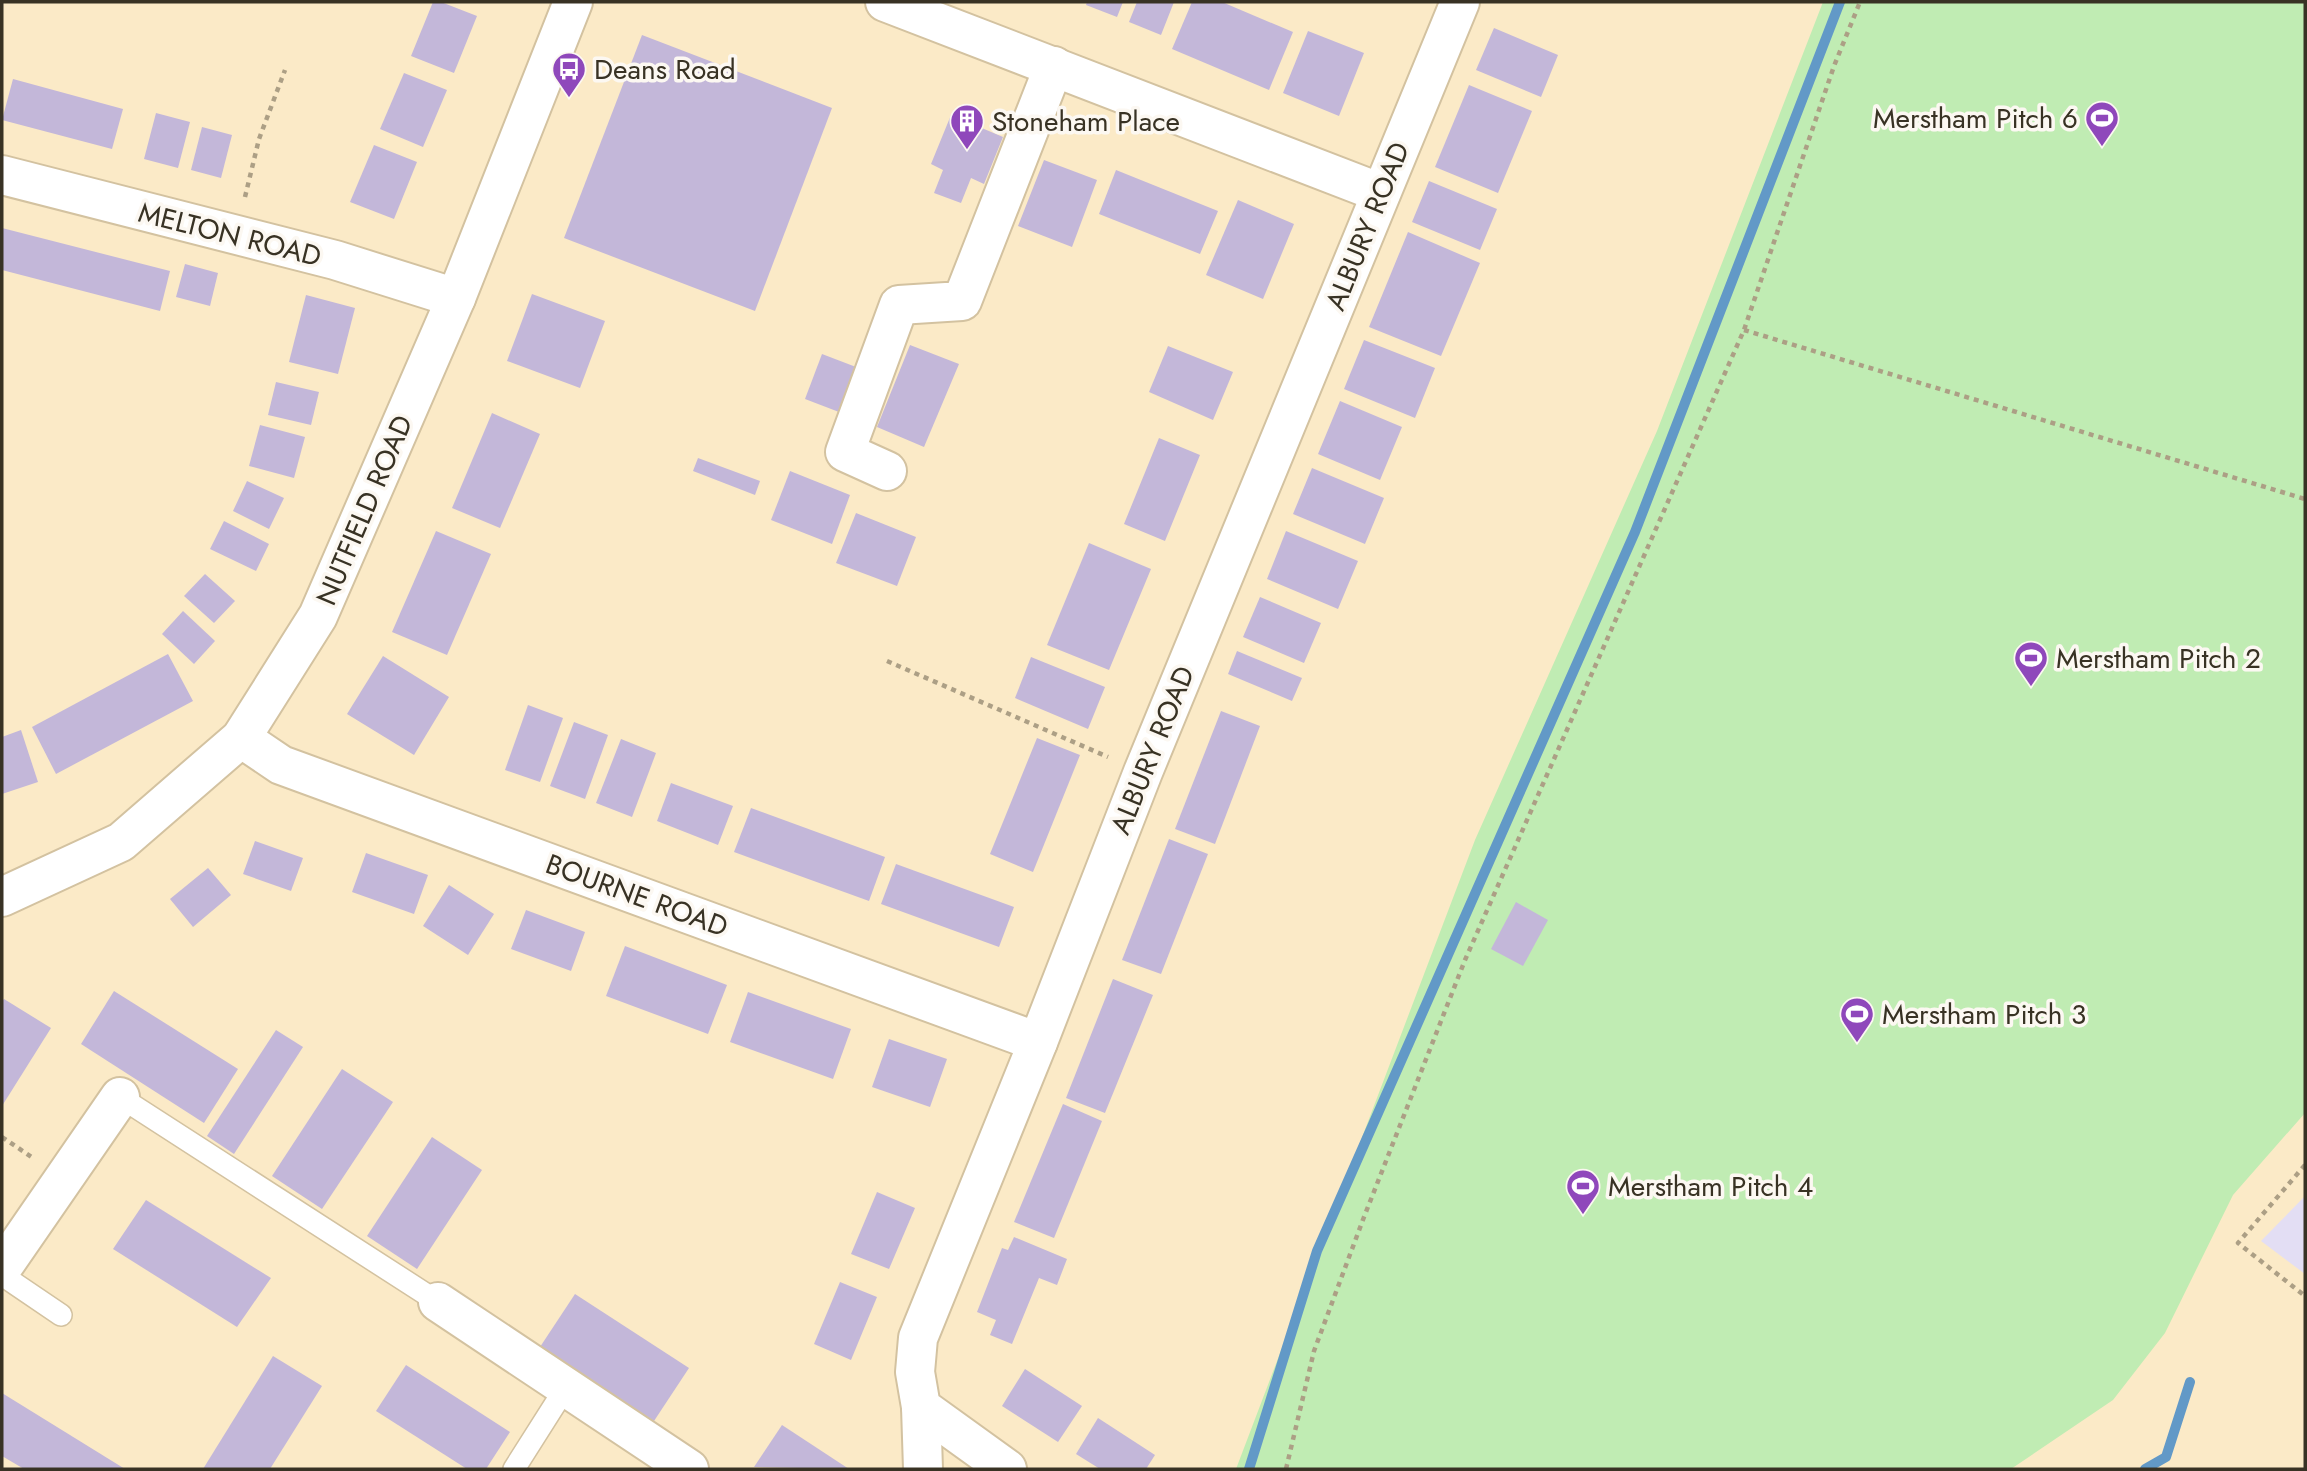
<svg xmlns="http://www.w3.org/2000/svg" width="2307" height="1471" font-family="Jost,sans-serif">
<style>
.education{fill:#e3def4}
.green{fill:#c0ecb3}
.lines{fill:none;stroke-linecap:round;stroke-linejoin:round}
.stream{stroke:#6299c7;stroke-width:10}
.building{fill:#c3b7d9}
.lane-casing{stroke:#d3c2a0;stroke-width:24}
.street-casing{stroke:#d3c2a0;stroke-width:42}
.secondary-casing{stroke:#d3c2a0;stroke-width:42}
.path{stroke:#ac9f85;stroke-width:4.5;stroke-dasharray:5 5;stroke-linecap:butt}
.lane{stroke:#fff;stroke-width:21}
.street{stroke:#fff;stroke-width:38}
.secondary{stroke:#fff;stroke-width:38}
.labels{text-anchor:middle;stroke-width:7;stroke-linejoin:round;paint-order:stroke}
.poi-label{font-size:28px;fill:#383224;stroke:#fcf8f2;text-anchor:start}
.street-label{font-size:28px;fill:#383224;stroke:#fcf8f2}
</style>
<rect width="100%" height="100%" fill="#fbeac7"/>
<polygon class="education" points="2305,1196 2305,1274 2261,1241"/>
<polygon class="green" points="1823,2 2305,2 2305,1113 2233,1195 2165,1333 2113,1400 2011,1469 1236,1469 1475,840 1657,431"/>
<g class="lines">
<g class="stream">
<polyline points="1249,1469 1317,1251 1635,532 1840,2"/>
<polyline points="2145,1469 2166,1457 2190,1382"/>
</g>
</g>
<g class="building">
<polygon points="433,2 441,2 477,16 454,73 411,56"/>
<polygon points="1087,2 1123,2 1117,17 1086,5"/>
<polygon points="1137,2 1174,2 1161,35 1129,22"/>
<polygon points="1192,2 1222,2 1293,32 1269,90 1172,49"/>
<polygon points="1494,28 1558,55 1541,97 1476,70"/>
<polygon points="1308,31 1364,53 1339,116 1283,93"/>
<polygon points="642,35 832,108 755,311 564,238"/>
<polygon points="404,73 447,90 423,147 380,129"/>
<polygon points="13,79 123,109 112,149 2,120"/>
<polygon points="1469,85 1532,111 1498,193 1435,167"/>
<polygon points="156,113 190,122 178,168 144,159"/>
<polygon points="951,115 1003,137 984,184 971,178 961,203 934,193 943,170 931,164"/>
<polygon points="202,127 232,135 221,178 191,170"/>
<polygon points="374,145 417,162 394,219 350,202"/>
<polygon points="1044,160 1097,180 1072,247 1018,226"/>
<polygon points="1116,170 1218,211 1200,254 1099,214"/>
<polygon points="1429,181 1497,209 1480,250 1412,222"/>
<polygon points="1238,200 1294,224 1263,299 1206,275"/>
<polygon points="2,228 170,271 160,311 2,270"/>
<polygon points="1408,232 1480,263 1441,356 1369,327"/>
<polygon points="185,264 218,273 210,306 176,297"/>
<polygon points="532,294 605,321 580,388 507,361"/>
<polygon points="306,295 355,308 338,374 289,362"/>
<polygon points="1364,340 1435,368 1415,418 1344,389"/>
<polygon points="910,345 959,364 924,447 877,427"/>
<polygon points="1168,346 1233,372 1213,420 1149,392"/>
<polygon points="822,354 856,367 839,412 805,399"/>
<polygon points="276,382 319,392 311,425 268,415"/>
<polygon points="1340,401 1402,427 1380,480 1318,454"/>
<polygon points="492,413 540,434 500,528 452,508"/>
<polygon points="260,425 305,437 294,478 249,466"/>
<polygon points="1159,438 1200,455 1165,541 1124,524"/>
<polygon points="698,458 760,481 755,495 693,471"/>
<polygon points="1312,468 1384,498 1365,544 1293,514"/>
<polygon points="790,471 850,495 832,544 771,520"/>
<polygon points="247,481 284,498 269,529 233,511"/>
<polygon points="856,513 916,537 897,586 836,563"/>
<polygon points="224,521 269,544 256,571 210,549"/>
<polygon points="436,531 491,554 447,655 392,632"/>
<polygon points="1286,531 1358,561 1338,609 1267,579"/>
<polygon points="1089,543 1151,569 1109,670 1047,645"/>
<polygon points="205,574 235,601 214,623 184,596"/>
<polygon points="1260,597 1321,623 1304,663 1243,637"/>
<polygon points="183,611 215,641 194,664 162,634"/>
<polygon points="1237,651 1302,678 1292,701 1228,674"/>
<polygon points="168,654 193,701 56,774 32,727"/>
<polygon points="383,656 449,697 414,755 347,714"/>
<polygon points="1031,657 1105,687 1088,729 1015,698"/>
<polygon points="528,705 563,718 540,782 505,770"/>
<polygon points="1221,711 1260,726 1215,844 1175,829"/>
<polygon points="574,722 608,735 585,799 550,786"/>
<polygon points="21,730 38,782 2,794 2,737"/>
<polygon points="1037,738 1080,755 1033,872 990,854"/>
<polygon points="621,739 656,753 632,817 596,803"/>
<polygon points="671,783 733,806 718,845 657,821"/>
<polygon points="751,808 885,857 869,901 734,852"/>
<polygon points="1169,839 1208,854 1161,974 1122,960"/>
<polygon points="255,841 303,858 291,891 243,874"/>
<polygon points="366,853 428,875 414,914 352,892"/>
<polygon points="896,864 1014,907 999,947 881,904"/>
<polygon points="208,868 231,895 193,927 170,899"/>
<polygon points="449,885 494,914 468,955 423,926"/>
<polygon points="1516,902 1548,920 1523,966 1491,949"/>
<polygon points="526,910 585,932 571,971 511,949"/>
<polygon points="625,946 727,985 708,1034 606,996"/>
<polygon points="1113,979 1153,995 1105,1113 1066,1098"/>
<polygon points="114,991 238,1069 204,1123 81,1044"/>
<polygon points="748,992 851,1029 833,1079 730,1042"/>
<polygon points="4,999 51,1028 2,1106 2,1002"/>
<polygon points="276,1030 303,1047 234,1154 207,1136"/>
<polygon points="889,1039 947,1059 930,1107 872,1087"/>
<polygon points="342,1069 393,1102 322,1209 272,1176"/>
<polygon points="1063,1104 1102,1121 1054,1238 1014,1222"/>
<polygon points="432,1137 482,1170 417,1269 367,1236"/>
<polygon points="877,1192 915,1208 889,1269 851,1254"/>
<polygon points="146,1200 271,1278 237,1327 113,1249"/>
<polygon points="1014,1237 1067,1259 1057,1285 1039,1278 1012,1344 990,1335 996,1320 977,1312 1002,1248 1008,1250"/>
<polygon points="840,1282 877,1297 851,1360 814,1344"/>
<polygon points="575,1294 689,1368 654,1421 540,1347"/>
<polygon points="273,1356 322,1386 270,1469 203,1469"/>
<polygon points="406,1365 510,1432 486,1469 467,1469 376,1411"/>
<polygon points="1025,1369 1082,1406 1058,1442 1002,1406"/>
<polygon points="2,1393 125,1469 24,1469 2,1456"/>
<polygon points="1098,1418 1155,1455 1146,1469 1100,1469 1076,1454"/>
<polygon points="782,1425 849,1469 754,1467"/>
</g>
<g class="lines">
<g class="lane-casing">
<g id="lane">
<polyline points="120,1097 438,1302"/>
<polyline points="2,1275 61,1315"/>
<polyline points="514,1469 566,1387"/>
</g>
</g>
<g class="street-casing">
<g id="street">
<polyline points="885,2 1381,193"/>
<polyline points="2,175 335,260 456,298"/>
<polyline points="887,471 845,452 899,305 962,301 1054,66"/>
<polyline points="241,738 281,765 1038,1042"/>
<polyline points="2,1268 120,1097"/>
<polyline points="438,1302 689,1469"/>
<polyline points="921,1407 923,1469"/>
<polyline points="1007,1469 921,1407 915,1372 918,1338 1038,1042 1143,772 1460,2"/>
</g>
</g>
<g class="secondary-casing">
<polyline id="secondary" points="2,897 121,842 241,738 318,616 456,298 573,2"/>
</g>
<g class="path">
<polyline points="245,197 259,139 285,70"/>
<polyline points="1744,330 2305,499"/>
<polyline points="887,661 1108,757"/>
<polyline points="2,1137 33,1158"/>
<polyline points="2305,1165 2238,1243 2305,1296"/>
<polyline points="1286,1469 1314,1351 1364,1217 1465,960 1744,330 1834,66 1860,2"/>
</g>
<use href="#lane" class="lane"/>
<use href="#street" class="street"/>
<use href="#secondary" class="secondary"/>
</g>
<defs>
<g id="bus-pin" transform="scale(1.75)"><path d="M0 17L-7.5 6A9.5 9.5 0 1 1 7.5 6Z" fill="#8f48bb" stroke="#fcf8f2"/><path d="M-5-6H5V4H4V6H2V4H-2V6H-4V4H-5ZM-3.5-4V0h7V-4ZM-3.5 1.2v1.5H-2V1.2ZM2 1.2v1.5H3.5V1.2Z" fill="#fff"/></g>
<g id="stadium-pin" transform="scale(1.75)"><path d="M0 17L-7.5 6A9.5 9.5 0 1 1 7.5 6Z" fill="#8f48bb" stroke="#fcf8f2"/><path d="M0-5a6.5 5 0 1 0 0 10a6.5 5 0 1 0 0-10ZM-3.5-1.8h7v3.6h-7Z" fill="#fff"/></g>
<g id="building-pin" transform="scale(1.75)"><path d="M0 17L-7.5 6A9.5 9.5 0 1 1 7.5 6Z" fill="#8f48bb" stroke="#fcf8f2"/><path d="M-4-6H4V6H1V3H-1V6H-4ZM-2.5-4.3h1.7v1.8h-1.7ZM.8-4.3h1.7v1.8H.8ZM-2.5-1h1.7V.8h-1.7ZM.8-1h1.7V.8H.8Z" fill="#fff"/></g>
</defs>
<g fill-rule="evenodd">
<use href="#bus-pin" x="569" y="69"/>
<use href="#stadium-pin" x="2102" y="118"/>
<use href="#building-pin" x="967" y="121"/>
<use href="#stadium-pin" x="2031" y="658"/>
<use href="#stadium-pin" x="1857" y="1014"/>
<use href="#stadium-pin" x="1583" y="1186"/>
</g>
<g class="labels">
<g class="poi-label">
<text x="594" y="79">Deans Road</text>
<text x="2078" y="128" text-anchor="end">Merstham Pitch 6</text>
<text x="992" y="131">Stoneham Place</text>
<text x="2056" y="668">Merstham Pitch 2</text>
<text x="1882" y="1024">Merstham Pitch 3</text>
<text x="1608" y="1196">Merstham Pitch 4</text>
</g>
<g class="street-label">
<text transform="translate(1367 226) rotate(-68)" y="10">ALBURY ROAD</text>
<text transform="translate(230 234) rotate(14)" y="10">MELTON ROAD</text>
<text transform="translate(364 510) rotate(-67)" y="10">NUTFIELD ROAD</text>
<text transform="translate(1152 750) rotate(-68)" y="10">ALBURY ROAD</text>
<text transform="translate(637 895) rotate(20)" y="10">BOURNE ROAD</text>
</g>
</g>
<rect width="2307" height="1471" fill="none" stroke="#383224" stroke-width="7"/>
</svg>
